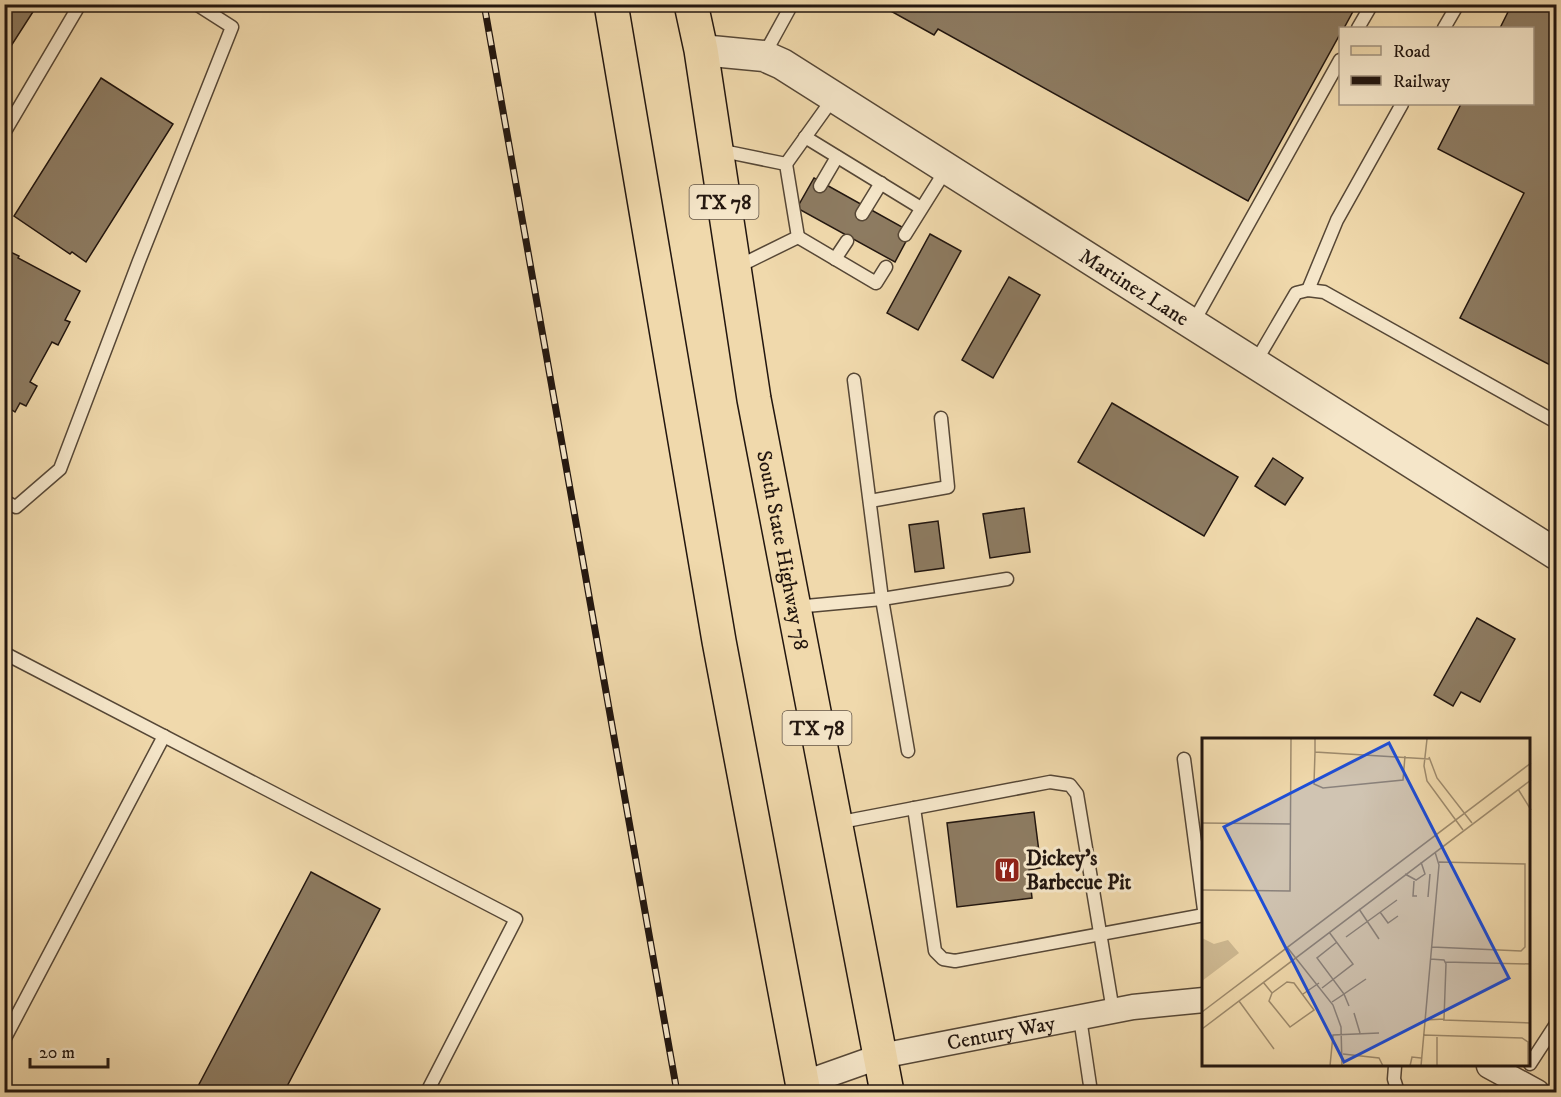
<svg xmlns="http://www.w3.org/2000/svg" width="1561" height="1097" font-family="'IM FELL DW Pica',serif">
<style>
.building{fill:#8d7b61;stroke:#22160f;stroke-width:1.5}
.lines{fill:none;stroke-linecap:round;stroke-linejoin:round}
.service-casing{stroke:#564736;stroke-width:15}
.minor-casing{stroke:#564736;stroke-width:27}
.tertiary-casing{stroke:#564736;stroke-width:33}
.primary-casing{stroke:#22160f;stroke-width:36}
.service{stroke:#f5e6c9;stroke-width:12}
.minor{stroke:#f5e6c9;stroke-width:24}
.tertiary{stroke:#f5e6c9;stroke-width:30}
.primary{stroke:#f0d9ac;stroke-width:33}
.rail-casing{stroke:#22160f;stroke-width:7}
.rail{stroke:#f5e6c9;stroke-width:4.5;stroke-dasharray:14;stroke-linecap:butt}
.labels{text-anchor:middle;stroke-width:6;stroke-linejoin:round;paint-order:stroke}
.shield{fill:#f5e6c9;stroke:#615447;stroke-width:1.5}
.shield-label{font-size:20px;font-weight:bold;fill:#22160f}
.street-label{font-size:21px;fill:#22160f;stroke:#f5e6c9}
.poi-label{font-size:21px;font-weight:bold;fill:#22160f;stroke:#f5e6c9;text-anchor:start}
.inset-road{fill:none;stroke:#9e8b6d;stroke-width:1.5}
.view{fill:#1d4ed8;fill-opacity:0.15;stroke:#1d4ed8;stroke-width:3}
.inset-edge{fill:none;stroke:#22160f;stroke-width:3}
</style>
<rect width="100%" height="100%" fill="#f0d9ac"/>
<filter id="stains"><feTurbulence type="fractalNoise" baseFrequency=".00333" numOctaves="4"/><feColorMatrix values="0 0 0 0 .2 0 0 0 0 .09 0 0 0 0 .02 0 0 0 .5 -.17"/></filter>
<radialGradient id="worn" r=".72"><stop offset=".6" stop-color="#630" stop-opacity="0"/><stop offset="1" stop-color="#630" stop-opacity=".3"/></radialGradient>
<g class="building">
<polygon points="4,4 38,4 4,57"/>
<polygon points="878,4 1357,4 1344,28 1340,28 1340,34 1248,201 938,29 934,35"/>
<polygon points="1512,4 1556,4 1556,368 1460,318 1524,193 1438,149 1461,104 1532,104 1532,28 1500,28"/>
<polygon points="101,78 173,124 86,262 72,252 70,254 14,216"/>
<polygon points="814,178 911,232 895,262 797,208"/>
<polygon points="930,234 961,251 918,330 887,313"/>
<polygon points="4,249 19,256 18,258 80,291 65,320 70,322 58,345 52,342 30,382 37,386 26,406 20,403 15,412 12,410 4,425"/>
<polygon points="1009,277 1040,295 993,378 962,360"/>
<polygon points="1112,403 1238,477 1204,536 1078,462"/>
<polygon points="1273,458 1303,478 1285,505 1255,486"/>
<polygon points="1024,508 1030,552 990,558 983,514"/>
<polygon points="938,521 944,568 915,572 909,525"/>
<polygon points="1477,618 1515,639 1480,702 1461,692 1453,706 1434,695"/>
<polygon points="1034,812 1041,868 1029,870 1032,898 957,907 947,823"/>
<polygon points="311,872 380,909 284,1092 195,1092"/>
</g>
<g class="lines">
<g class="service-casing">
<g id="service">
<polyline points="1358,28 1372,4"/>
<polyline points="1444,28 1458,4"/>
<polyline points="764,55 792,4"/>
<polyline points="4,133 80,4"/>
<polyline points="805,137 921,208"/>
<polyline points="718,150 786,164 798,237 735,268"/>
<polyline points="786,164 834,97"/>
<polyline points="820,186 837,157"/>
<polyline points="862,214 881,183"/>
<polyline points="905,235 947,168"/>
<polyline points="798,237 876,283 886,267"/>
<polyline points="835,259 847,241"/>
<polyline points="1308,290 1337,220 1402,104"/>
<polyline points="1193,323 1340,60"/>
<polyline points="1255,363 1296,293 1308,290 1324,292 1556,422"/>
<polyline points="854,380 882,599 908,751"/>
<polyline points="4,501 16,507 60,469 139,261 232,27 196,4"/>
<polyline points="870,501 948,487 941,418"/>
<polyline points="795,607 882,599 1007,579"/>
<polyline points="4,653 516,919 427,1092"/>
<polyline points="1184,759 1204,910"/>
<polyline points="914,808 935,951 943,959 955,961 1204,915"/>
<polyline points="836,823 1050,782 1070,785 1077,794 1113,1011"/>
<polyline points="1080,1018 1091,1092"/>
<polyline points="4,1040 164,736"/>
<polyline points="1530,1064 1556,1024"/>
<polyline points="1395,1066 1394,1079 1398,1092"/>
</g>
</g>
<g class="minor-casing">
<g id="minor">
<polyline points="1489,1066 1537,1092"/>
<path id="s1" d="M802 1084 881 1056 1133 1007 1204 1000"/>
</g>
</g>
<g class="tertiary-casing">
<g id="tertiary">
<path id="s2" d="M701 50 764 56 782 64 1556 554"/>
</g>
</g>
<g class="primary-casing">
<g id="primary">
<polyline points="611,4 719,641 804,1092"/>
<path id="s3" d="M691 4 701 50 754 399 887 1092"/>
</g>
</g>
<use href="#service" class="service"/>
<use href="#minor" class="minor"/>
<use href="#tertiary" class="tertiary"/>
<use href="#primary" class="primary"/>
<g class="rail-casing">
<polyline id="rail" points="484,4 677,1092"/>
</g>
<use href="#rail" class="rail"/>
</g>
<defs>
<g id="restaurant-square" transform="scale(1.35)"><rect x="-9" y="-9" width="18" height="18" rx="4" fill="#8f2418" stroke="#f5e6c9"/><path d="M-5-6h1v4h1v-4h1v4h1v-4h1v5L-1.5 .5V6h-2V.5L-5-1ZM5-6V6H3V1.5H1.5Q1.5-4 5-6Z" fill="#fff"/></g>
</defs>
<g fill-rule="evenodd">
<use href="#restaurant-square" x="1007" y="870"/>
</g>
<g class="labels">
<g class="shield">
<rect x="689.5" y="185" width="69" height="34" rx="4.5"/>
<rect x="782.5" y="711" width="69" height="34" rx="4.5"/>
</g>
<g class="shield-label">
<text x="724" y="209">TX 78</text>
<text x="817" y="735">TX 78</text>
</g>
<g class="street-label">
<text dy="7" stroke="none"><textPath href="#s2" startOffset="500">Martinez Lane</textPath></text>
<text dy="7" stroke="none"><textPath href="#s3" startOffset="554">South State Highway 78</textPath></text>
<text dy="7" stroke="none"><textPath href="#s1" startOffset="206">Century Way</textPath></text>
</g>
<g class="poi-label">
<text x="1026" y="865">Dickey's<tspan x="1026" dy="24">Barbecue Pit</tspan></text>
</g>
</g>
<g transform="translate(1202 738)">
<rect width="328" height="328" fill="#f0d9ac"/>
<path d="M0 200 12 206 26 202 37 215 0 243Z" fill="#cdb891"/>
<path class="inset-road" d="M113 1V14L227 21M225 1 222 28 225 43 261 92M113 14 112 46 121 50 201 42 203 18M227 19 235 40 270 85M316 51 329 72M0 85 89 86M203 136 214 142 223 136 219 124M212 143 211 158H215M0 152 88 153 89 1M226 159 228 136M157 171 177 201M178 174 186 185 196 178M144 199 195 162M85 209 131 267 139 289 140 328M230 209 319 213 323 209V126L237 124M243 224 329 226M61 244 70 255 85 244 92 245 112 272 88 289 67 263 70 255M120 250 151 226 127 194M101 256 117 245M37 263 72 311M130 264 142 256 115 220 135 204M147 268 142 256 164 241M0 274 329 25M152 275 158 295M223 282 242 281 244 226 242 222 228 221M241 282 329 285M0 291 329 42M221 297 320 300 326 304V328M141 316 177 320 181 328M128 328 131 297 177 295M208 328 210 319 219 320M219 328 237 127 233 114M235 328V299"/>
<path class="view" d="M187 5 307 240 142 324 22 89Z"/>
<rect width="328" height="328" class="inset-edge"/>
</g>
<rect width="1561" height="1097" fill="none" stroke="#f0d9ac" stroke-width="24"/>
<rect x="6" y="6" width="1549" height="1085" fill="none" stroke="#22160f" stroke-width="3"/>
<rect x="12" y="12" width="1537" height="1073" fill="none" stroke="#22160f" stroke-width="1.5"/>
<rect x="1339" y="27" width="195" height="78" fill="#f5e6c9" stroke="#a1937f" stroke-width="1.5"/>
<rect x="1351" y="46" width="30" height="9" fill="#f0d9ac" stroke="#a1937f" stroke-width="1.5"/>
<text x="1393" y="57" font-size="18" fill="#22160f">Road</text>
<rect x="1351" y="76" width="30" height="9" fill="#22160f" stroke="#a1937f" stroke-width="1.5"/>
<text x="1393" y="87" font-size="18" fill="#22160f">Railway</text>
<path d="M30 1058v9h78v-9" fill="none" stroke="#22160f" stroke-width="3"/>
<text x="39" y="1058" font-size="18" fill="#22160f" stroke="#f5e6c9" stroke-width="4.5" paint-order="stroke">20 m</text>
<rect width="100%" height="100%" filter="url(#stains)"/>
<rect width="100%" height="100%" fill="url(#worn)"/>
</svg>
